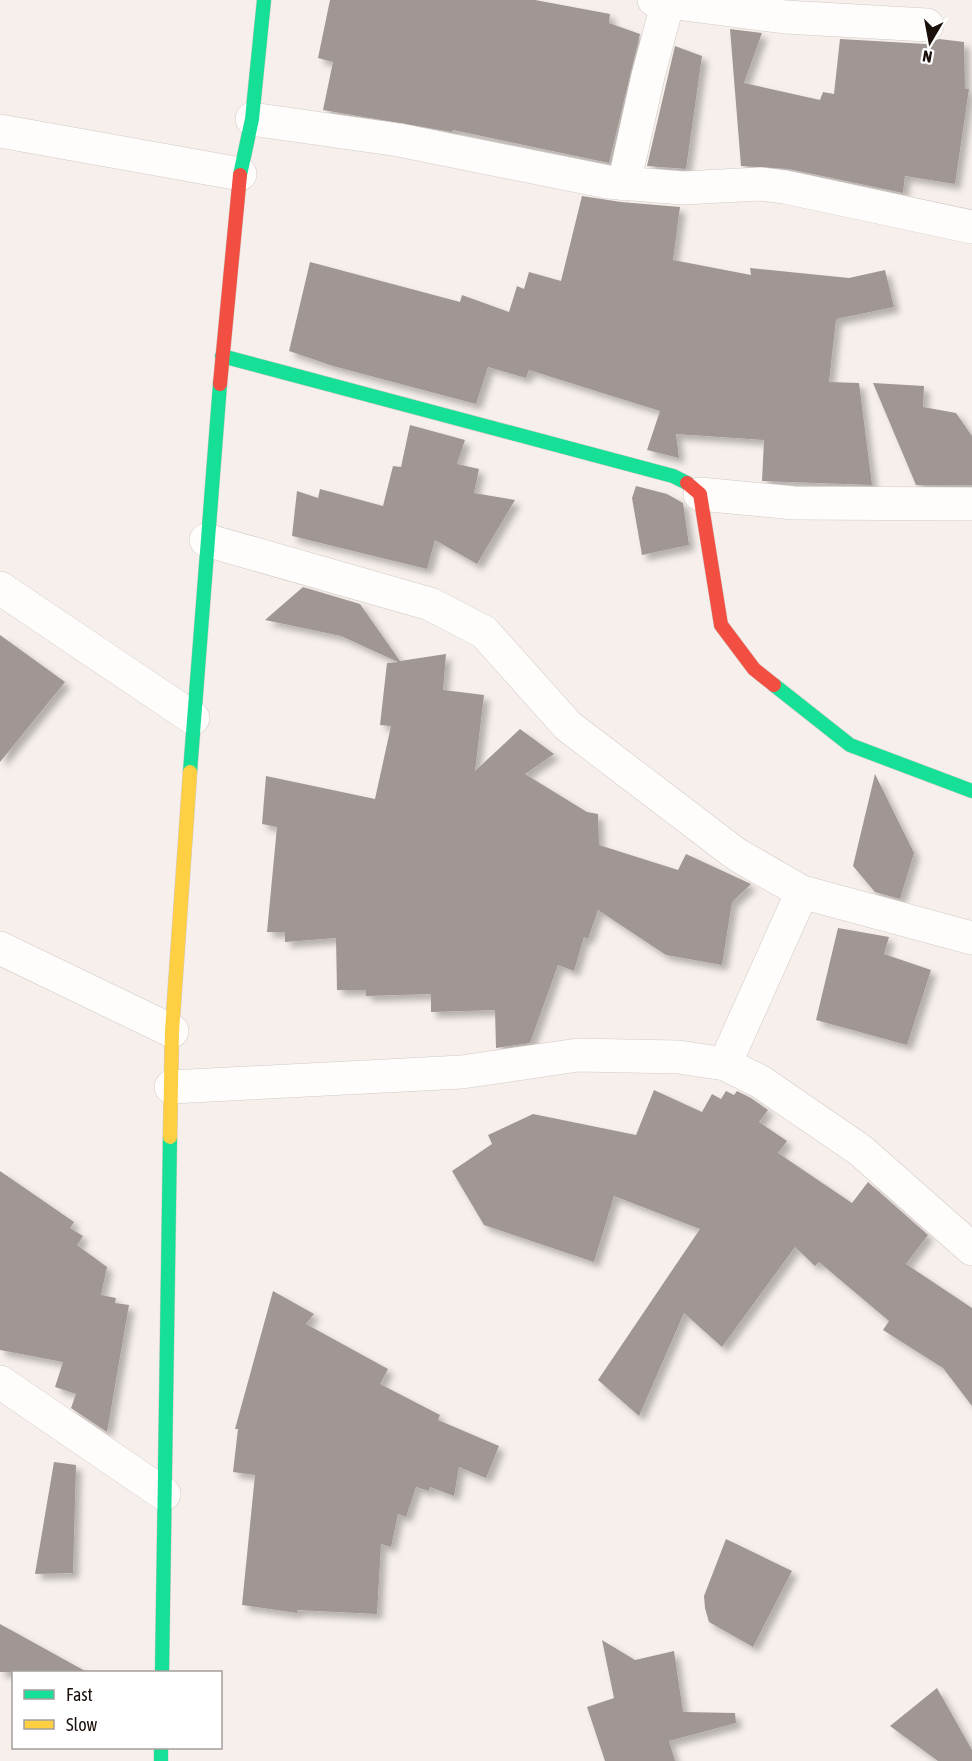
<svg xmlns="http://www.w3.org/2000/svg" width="972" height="1761" font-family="'Asap Condensed',sans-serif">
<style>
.building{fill:#a09794;filter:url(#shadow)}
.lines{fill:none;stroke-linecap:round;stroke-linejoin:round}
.street-casing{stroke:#d2c9c4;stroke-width:34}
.fast-casing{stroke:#d2c9c4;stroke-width:15}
.slow-casing{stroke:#d2c9c4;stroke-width:15}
.jam-casing{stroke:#d2c9c4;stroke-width:15}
.street{stroke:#fefdfc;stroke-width:33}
.fast{stroke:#16e098;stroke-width:14}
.slow{stroke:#ffcf43;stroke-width:14}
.jam{stroke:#f24e42;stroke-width:14}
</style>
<defs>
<filter id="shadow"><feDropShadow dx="5.5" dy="5.5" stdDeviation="3" flood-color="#0004"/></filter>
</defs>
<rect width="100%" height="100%" fill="#f6efeb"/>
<g class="building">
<polygon points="330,0 535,0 610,14 609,23 640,34 609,163 453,130 452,132 323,110 333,62 318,58"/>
<polygon points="730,29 762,33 744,83 820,100 823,92 834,94 840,39 926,44 939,39 964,42 965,89 969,89 955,184 905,176 903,193 789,169 741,166"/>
<polygon points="675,46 702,56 686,169 647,166"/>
<polygon points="582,196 621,202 680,207 673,260 751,275 750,268 849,278 885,270 894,307 836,319 829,382 859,383 872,485 762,481 764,440 676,434 679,458 647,450 660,411 529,370 526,378 488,367 476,404 333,366 289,351 310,262 460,302 462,295 509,312 517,286 524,289 529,272 561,281"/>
<polygon points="873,383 924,386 923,407 956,413 972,436 972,485 916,485"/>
<polygon points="410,425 465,440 457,464 479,469 474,493 515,500 477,564 435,540 427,569 292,536 297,491 318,498 320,489 383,506 393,466 401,467"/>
<polygon points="636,486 667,494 683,503 689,545 642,555 632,498"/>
<polygon points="303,587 360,604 400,661 446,654 443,690 484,695 475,771 520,729 554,754 525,774 587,812 598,814 599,845 678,870 686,854 751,884 732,902 722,965 666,955 598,910 588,939 584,937 574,971 558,965 530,1043 496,1048 495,1010 431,1012 431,994 366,996 366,990 337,990 336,938 285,942 285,932 267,932 277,827 262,824 266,776 375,799 391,726 380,725 387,663 398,662 341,636 265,620"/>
<polygon points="0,635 65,682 0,762"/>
<polygon points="875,774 914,853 900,899 875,892 853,866"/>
<polygon points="838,928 889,937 884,954 931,970 907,1045 816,1020"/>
<polygon points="654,1090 702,1112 712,1094 721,1099 726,1091 734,1095 737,1091 751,1098 768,1110 759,1122 787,1141 778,1153 852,1203 868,1182 928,1235 906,1264 972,1308 972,1406 943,1368 883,1330 889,1321 819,1262 815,1266 795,1247 722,1347 684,1313 639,1416 598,1380 700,1229 614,1196 594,1262 484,1225 452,1171 492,1144 488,1135 533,1114 636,1135"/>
<polygon points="0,1171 74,1222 70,1228 83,1236 77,1245 107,1267 101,1295 116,1298 115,1303 129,1305 107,1432 71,1408 76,1394 55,1387 63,1362 0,1350"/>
<polygon points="273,1291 314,1314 306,1324 388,1369 380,1384 440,1415 438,1420 499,1446 486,1478 459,1467 454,1496 430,1487 429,1491 416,1487 406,1517 398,1514 391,1547 381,1544 377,1614 297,1610 297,1613 242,1605 255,1475 233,1472 238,1429 235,1429"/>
<polygon points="54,1462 76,1465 73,1573 35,1574"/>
<polygon points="726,1539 792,1571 753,1647 709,1622 705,1608 704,1596"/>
<polygon points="0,1624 87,1672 0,1672"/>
<polygon points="602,1640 635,1660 674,1651 683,1712 735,1713 736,1723 669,1741 675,1761 605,1761 587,1707 614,1698"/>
<polygon points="937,1688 972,1750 972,1761 938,1761 890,1726"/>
</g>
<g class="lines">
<g class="street-casing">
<g id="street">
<polyline points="654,0 785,17 927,25"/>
<polyline points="252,119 399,140 608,182 683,188 760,184 785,187 972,227"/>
<polyline points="0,131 240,174"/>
<polyline points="624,184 648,76 668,2"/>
<polyline points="700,494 794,503 972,504"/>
<polyline points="206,540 430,604 484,632 568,726 736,854 802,892 972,938"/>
<polyline points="0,588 193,718"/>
<polyline points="0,948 172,1031"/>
<polyline points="725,1064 802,892"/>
<polyline points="171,1087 462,1072 578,1055 678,1057 725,1064 761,1082 860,1150 972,1249"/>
<polyline points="0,1382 164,1494"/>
</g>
</g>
<g class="fast-casing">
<g id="fast">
<polyline points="240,175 252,119 264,0"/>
<polyline points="222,356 673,476 687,483"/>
<polyline points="774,685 850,745 972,791"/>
<polyline points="190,772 220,384"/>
<polyline points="162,1672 170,1137"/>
<polyline points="161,1748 161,1761"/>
</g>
</g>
<g class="slow-casing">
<polyline id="slow" points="170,1137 172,1031 190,772"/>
</g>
<g class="jam-casing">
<g id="jam">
<polyline points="220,384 240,175"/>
<polyline points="687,483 700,494 721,625 754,669 774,685"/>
</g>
</g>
<use href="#street" class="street"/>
<use href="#fast" class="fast"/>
<use href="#slow" class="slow"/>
<use href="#jam" class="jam"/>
</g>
<rect x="12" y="1671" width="210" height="78" fill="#ffffff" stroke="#a39f9d" stroke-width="1.5"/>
<rect x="24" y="1690" width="30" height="9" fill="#16e098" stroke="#a39f9d" stroke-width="1.5"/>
<text x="66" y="1701" font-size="18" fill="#1a0f09">Fast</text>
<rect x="24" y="1720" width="30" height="9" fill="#ffcf43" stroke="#a39f9d" stroke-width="1.5"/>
<text x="66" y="1731" font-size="18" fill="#1a0f09">Slow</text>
<g transform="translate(930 42) rotate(190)" stroke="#ffffff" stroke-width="4.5" paint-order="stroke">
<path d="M0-4.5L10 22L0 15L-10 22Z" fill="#1a0f09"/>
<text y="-9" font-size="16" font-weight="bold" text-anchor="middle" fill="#1a0f09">N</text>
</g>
</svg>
